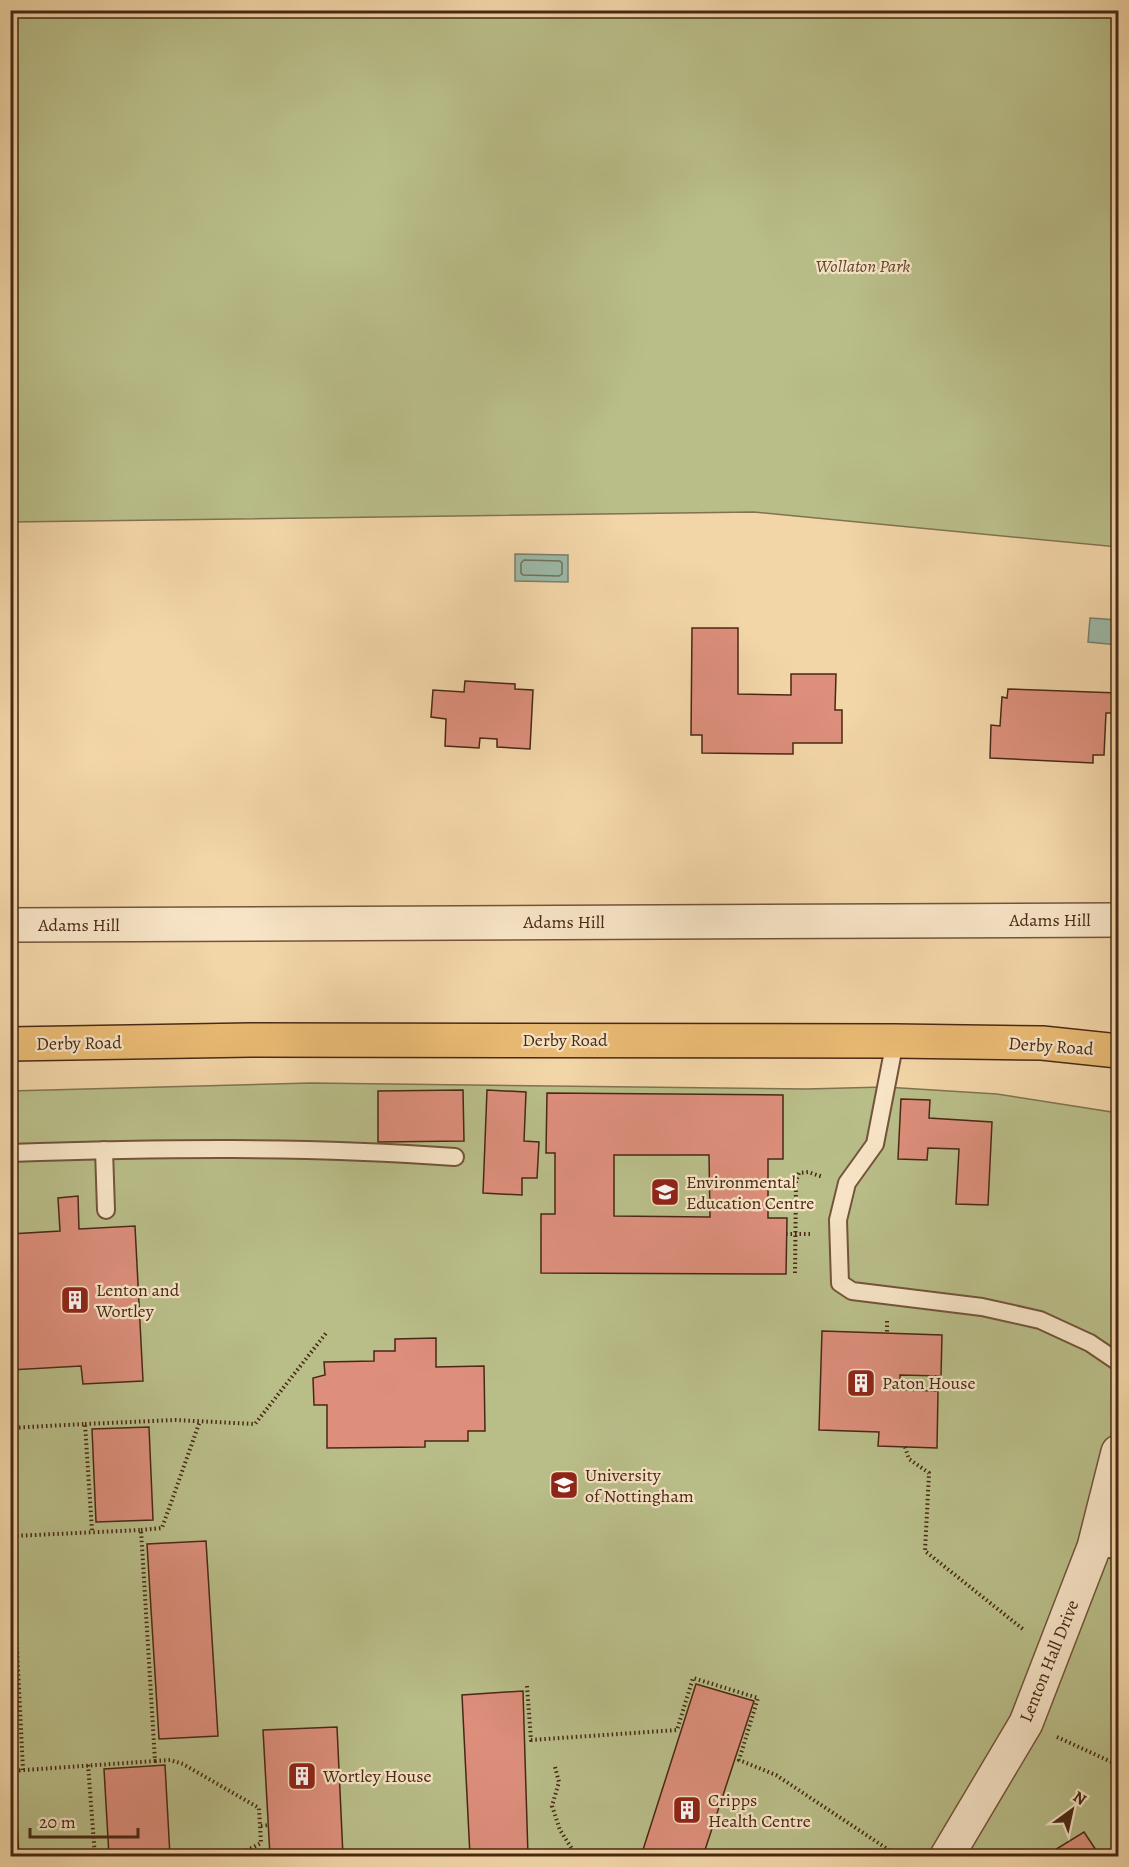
<svg xmlns="http://www.w3.org/2000/svg" width="1129" height="1867" font-family="Alegreya,serif">
<style>
.green{fill:#b9be89;stroke:#80734f;stroke-width:1.5}
.water{fill:#9bb9a7;stroke:#7a7f6d;stroke-width:1.5}
.lines{fill:none;stroke-linecap:round;stroke-linejoin:round}
.shore{stroke:#72705e;stroke-width:1.5}
.building{fill:#dd8f7c;stroke:#482815;stroke-width:1.5;fill-rule:evenodd}
.service-casing{stroke:#73543a;stroke-width:20}
.minor-casing{stroke:#73543a;stroke-width:36}
.trunk-casing{stroke:#482815;stroke-width:36}
.path{stroke:#482815;stroke-width:4;stroke-dasharray:1.5 3;stroke-linecap:butt}
.service{stroke:#f7e4c6;stroke-width:16}
.minor{stroke:#f7e4c6;stroke-width:33}
.trunk{stroke:#eabb74;stroke-width:33}
.labels{text-anchor:middle;stroke-width:4.5;stroke-linejoin:round;paint-order:stroke}
.park-label{font-size:18px;font-style:italic;fill:#5f462c;stroke:#f7e4c6}
.street-label{font-size:18px;fill:#482815;stroke:#f7e4c6}
.poi-label{font-size:18px;fill:#482815;stroke:#f7e4c6;text-anchor:start}
</style>
<rect width="100%" height="100%" fill="#f3d6a8"/>
<filter id="stains"><feTurbulence type="fractalNoise" baseFrequency=".00333" numOctaves="4"/><feColorMatrix values="0 0 0 0 .2 0 0 0 0 .09 0 0 0 0 .02 0 0 0 .5 -.17"/></filter>
<radialGradient id="worn" r=".72"><stop offset=".6" stop-color="#630" stop-opacity="0"/><stop offset="1" stop-color="#630" stop-opacity=".3"/></radialGradient>
<g class="green">
<polygon points="11,10 1118,11 1118,547 754,512 11,522"/>
<polygon points="311,1083 806,1089 885,1087 997,1094 1118,1113 1118,1856 11,1856 10,1091"/>
</g>
<g class="water">
<polygon points="515,554 568,555 568,582 515,581"/>
<polygon points="1090,618 1118,620 1118,645 1088,642"/>
</g>
<g class="lines">
<polygon class="shore" points="524,560 560,561 562,563 562,574 559,576 523,575 521,573 521,563"/>
</g>
<g class="building">
<polygon points="692,628 738,628 738,694 791,695 791,674 836,674 835,710 842,710 842,743 793,743 793,754 702,753 702,735 691,735"/>
<polygon points="465,681 515,684 515,689 533,690 530,749 497,747 497,739 480,738 479,748 445,746 446,719 431,717 433,690 464,692"/>
<polygon points="1008,689 1118,693 1118,713 1106,713 1104,755 1093,755 1093,763 990,758 991,725 1000,726 1002,697 1007,698"/>
<polygon points="463,1090 464,1141 378,1142 378,1091"/>
<polygon points="487,1090 526,1092 524,1141 539,1142 537,1178 522,1178 522,1195 483,1193"/>
<path d="M547 1093 783 1095V1159H768V1218H787L786 1274 541 1273V1214H555V1153H546ZM614 1155H709L710 1217 614 1216Z"/>
<polygon points="901,1099 930,1100 929,1118 992,1122 988,1205 956,1204 959,1149 928,1148 927,1160 898,1159"/>
<polygon points="78,1196 79,1229 135,1226 143,1381 83,1384 81,1366 10,1370 10,1234 60,1231 58,1198"/>
<polygon points="822,1331 942,1335 941,1376 900,1375 900,1390 938,1391 937,1448 878,1446 879,1432 819,1430"/>
<polygon points="436,1338 436,1367 484,1366 485,1431 468,1431 468,1441 425,1441 425,1447 327,1448 327,1405 314,1405 313,1378 325,1375 324,1362 374,1361 374,1351 395,1351 395,1339"/>
<polygon points="149,1427 153,1520 96,1522 92,1429"/>
<polygon points="206,1541 218,1736 159,1739 147,1544"/>
<polygon points="696,1684 754,1701 703,1856 641,1856"/>
<polygon points="523,1691 528,1856 470,1856 462,1695"/>
<polygon points="337,1727 343,1856 270,1856 263,1730"/>
<polygon points="165,1765 170,1856 109,1856 104,1769"/>
<polygon points="10,1774 14,1774 19,1856 10,1856"/>
<polygon points="1084,1832 1100,1856 1045,1856"/>
</g>
<g class="lines">
<g class="service-casing">
<g id="service">
<polyline points="895,1041 875,1144 847,1183 838,1220 840,1283 852,1291 982,1307 1040,1320 1090,1343 1118,1362"/>
<polyline points="104,1150 106,1210"/>
<path d="M10 1153C159 1148 307 1146 455 1157"/>
<polyline points="1094,1547 1118,1550"/>
</g>
</g>
<g class="minor-casing">
<g id="minor">
<polyline points="10,925 1118,920"/>
<polyline points="947,1856 1026,1723 1094,1547 1118,1452"/>
</g>
</g>
<g class="trunk-casing">
<polyline id="trunk" points="10,1044 251,1040 895,1041 1042,1043 1118,1051"/>
</g>
<g class="path">
<polyline points="786,1234 811,1234"/>
<polyline points="795,1273 796,1181 799,1173 808,1172 823,1177"/>
<polyline points="887,1321 887,1332"/>
<polyline points="85,1424 175,1420 255,1424 327,1332"/>
<polyline points="10,1428 85,1424 92,1531"/>
<polyline points="905,1447 909,1459 929,1473 925,1551 1024,1630"/>
<polyline points="10,1508 23,1770"/>
<polyline points="141,1530 162,1528 200,1421"/>
<polyline points="527,1686 531,1740 677,1730 693,1678 758,1698 739,1760 776,1775 898,1856"/>
<polyline points="1057,1737 1118,1765"/>
<polyline points="155,1761 170,1760 183,1764 259,1808 261,1843 236,1856"/>
<polyline points="88,1765 95,1856"/>
<polyline points="555,1767 559,1782 552,1806 560,1830 572,1849 569,1856"/>
<polyline points="10,1771 155,1761 141,1530 13,1536"/>
<polyline points="261,1826 268,1825"/>
</g>
<use href="#service" class="service"/>
<use href="#minor" class="minor"/>
<use href="#trunk" class="trunk"/>
</g>
<defs>
<g id="school-square" transform="scale(1.5)"><rect x="-9" y="-9" width="18" height="18" rx="4" fill="#8f2418" stroke="#f7e4c6"/><path d="M0-5L7-2L0 1L-7-2ZM-4 1L0 2.5L4 1V4Q0 6-4 4Z" fill="#fff"/></g>
<g id="building-square" transform="scale(1.5)"><rect x="-9" y="-9" width="18" height="18" rx="4" fill="#8f2418" stroke="#f7e4c6"/><path d="M-4-6H4V6H1V3H-1V6H-4ZM-2.5-4.3h1.7v1.8h-1.7ZM.8-4.3h1.7v1.8H.8ZM-2.5-1h1.7V.8h-1.7ZM.8-1h1.7V.8H.8Z" fill="#fff"/></g>
<g id="university-square" transform="scale(1.5)"><rect x="-9" y="-9" width="18" height="18" rx="4" fill="#8f2418" stroke="#f7e4c6"/><path d="M0-5L7-2L0 1L-7-2ZM-4 1L0 2.5L4 1V4Q0 6-4 4Z" fill="#fff"/></g>
</defs>
<g fill-rule="evenodd">
<use href="#school-square" x="665" y="1192"/>
<use href="#building-square" x="75" y="1300"/>
<use href="#building-square" x="861" y="1383"/>
<use href="#university-square" x="564" y="1485"/>
<use href="#building-square" x="302" y="1776"/>
<use href="#building-square" x="687" y="1810"/>
</g>
<g class="labels">
<g class="park-label">
<text x="863" y="272">Wollaton Park</text>
</g>
<g class="street-label">
<text x="1050" y="926">Adams Hill</text>
<text x="564" y="928">Adams Hill</text>
<text x="79" y="931">Adams Hill</text>
<text x="565" y="1046">Derby Road</text>
<text transform="translate(79 1043) rotate(-1)" y="6">Derby Road</text>
<text transform="translate(1051 1046) rotate(4)" y="6">Derby Road</text>
<text transform="translate(1049 1661) rotate(-68)" y="6">Lenton Hall Drive</text>
</g>
<g class="poi-label">
<text x="686" y="1188">Environmental<tspan x="686" dy="21">Education Centre</tspan></text>
<text x="96" y="1296">Lenton and<tspan x="96" dy="21">Wortley</tspan></text>
<text x="882" y="1389">Paton House</text>
<text x="585" y="1481">University<tspan x="585" dy="21">of Nottingham</tspan></text>
<text x="323" y="1782">Wortley House</text>
<text x="708" y="1806">Cripps<tspan x="708" dy="21">Health Centre</tspan></text>
</g>
</g>
<rect width="1129" height="1867" fill="none" stroke="#f3d6a8" stroke-width="36"/>
<rect x="12" y="12" width="1105" height="1843" fill="none" stroke="#482815" stroke-width="3"/>
<rect x="18" y="18" width="1093" height="1831" fill="none" stroke="#482815" stroke-width="1.5"/>
<g transform="translate(1072 1810) rotate(33)" stroke="#f7e4c6" stroke-width="4.5" paint-order="stroke">
<path d="M0-4.5L10 22L0 15L-10 22Z" fill="#482815"/>
<text y="-9" font-size="16" font-weight="bold" text-anchor="middle" fill="#482815">N</text>
</g>
<path d="M30 1828v9h108v-9" fill="none" stroke="#482815" stroke-width="3"/>
<text x="39" y="1828" font-size="18" fill="#482815" stroke="#f7e4c6" stroke-width="4.5" paint-order="stroke">20 m</text>
<rect width="100%" height="100%" filter="url(#stains)"/>
<rect width="100%" height="100%" fill="url(#worn)"/>
</svg>
